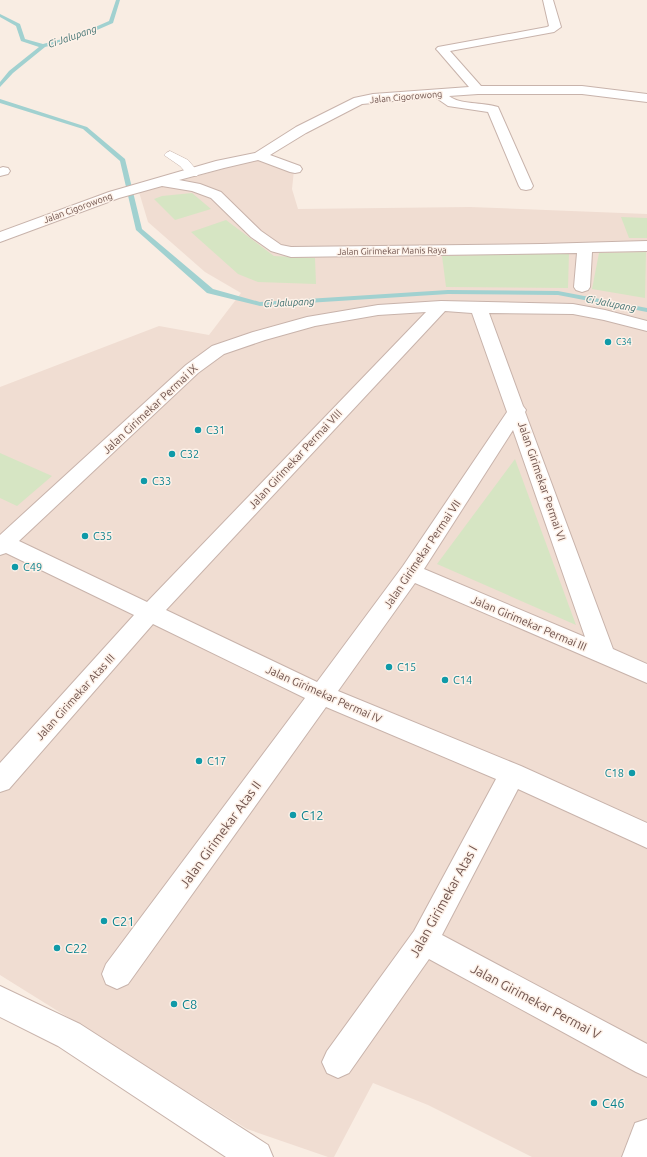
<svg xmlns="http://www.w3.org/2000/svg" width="647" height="1157" font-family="Ubuntu,sans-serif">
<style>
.residential{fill:#f0ddd2}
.green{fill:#d6e5c3}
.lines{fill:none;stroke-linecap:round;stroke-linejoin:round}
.stream{fill:#a1d1d0;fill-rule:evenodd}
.service-casing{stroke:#c8b3ab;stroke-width:1}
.minor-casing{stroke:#c8b3ab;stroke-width:2}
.service{fill:#fff;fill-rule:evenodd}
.minor{fill:#fff;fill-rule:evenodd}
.culture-dot{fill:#0f9aa8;stroke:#fdf1e8;stroke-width:1.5}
.labels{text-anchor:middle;stroke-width:3;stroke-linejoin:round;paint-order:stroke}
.far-street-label{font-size:9px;fill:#6e524c;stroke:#fdf1e8}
.far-culture-label{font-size:9px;fill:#0d838f;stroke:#fdf1e8;text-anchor:start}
.far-water-label{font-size:10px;font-style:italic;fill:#427272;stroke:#fdf1e8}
.street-label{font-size:11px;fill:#6e524c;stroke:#fdf1e8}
.culture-label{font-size:11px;fill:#0d838f;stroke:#fdf1e8;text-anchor:start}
.near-culture-label{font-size:13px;fill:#0d838f;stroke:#fdf1e8;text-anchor:start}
.near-street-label{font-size:13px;fill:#6e524c;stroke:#fdf1e8}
</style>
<rect width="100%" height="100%" fill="#f9ede3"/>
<polygon class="residential" points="260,159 294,170 292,189 298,209 470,207 647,214 647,1157 532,1157 428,1105 373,1083 334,1157 328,1157 247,1129 0,975 0,387 159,326 209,335 241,293 205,272 148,222 139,192"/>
<g class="green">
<polygon points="192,193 211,209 175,220 154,199 162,196"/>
<polygon points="621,217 647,218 647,238 629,238"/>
<polygon points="226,220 274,256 315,258 316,284 258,282 238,274 191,232"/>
<polygon points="646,252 645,298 592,289 599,253"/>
<polygon points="569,253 568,288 446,287 442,256"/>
<polygon points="0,453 52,476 17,506 0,498"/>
<polygon points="515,459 576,625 437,564"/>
</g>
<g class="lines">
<g class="stream">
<polygon points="116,0 120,0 113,23 81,37 45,47 13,73 0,87 0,82 9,71 39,47 21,41 16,26 0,17 0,14 20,24 25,39 43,44 77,35 109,21"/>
<polygon points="0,99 87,127 125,159 142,229 213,289 260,302 448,290 558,291 647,308 647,312 558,295 448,294 260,306 207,293 136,230 120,161 83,129 0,103"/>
</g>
<g class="service-casing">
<polygon id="service" points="170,151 188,160 199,173 197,176 189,176 180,166 164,155 166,153"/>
</g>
<g class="minor-casing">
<g id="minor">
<path d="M543 0H553L561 27 554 32 450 51 481 86H582L647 94V102L582 94H478L449 96C460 105 482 102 498 107L533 186 531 189 526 190 521 189 519 186 488 112 448 106 435 97 362 104 306 133 270 155 300 166 302 169 300 172 295 173 290 172 258 160 224 168 179 180 200 184 221 192 261 231 281 245 291 247 542 244 647 241V251L592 252 590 287 588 290 582 292 576 290 574 287 577 253 291 257 271 251 251 237 211 198 192 191 162 186 119 198 0 242V232L109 192 216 161 255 153 296 127 354 98 373 94 469 87 438 51 436 49 438 47 547 27 549 26Z"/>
<polygon points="3,167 8,168 10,171 8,174 0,176 0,168"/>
<path d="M441 301 573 304 605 310 647 321V331L604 320 573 314 489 313 523 406 526 410 525 412 613 649 647 664V683L415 583 338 691 521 766 647 823V848L518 789 442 935 647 1044V1077L636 1072 429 959 349 1073 338 1078 327 1073 322 1062 327 1051 414 931 496 779 326 707 128 984 117 989 106 984 102 974 106 964 305 698 153 624 9 789 0 792V763L134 615 6 553 0 555V535L186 365 212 346 253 332 307 317 378 305ZM445 311 472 313 507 412 403 566 317 682 166 610ZM426 312 147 602 19 541 198 373 224 354 265 340 315 326 378 315ZM513 430 585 637 424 569Z"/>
<polygon points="0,986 80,1024 268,1145 273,1157 226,1157 58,1046 0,1017"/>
<polygon points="647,1119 647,1157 622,1157 635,1123"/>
</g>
</g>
<use href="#service" class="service"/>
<use href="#minor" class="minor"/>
</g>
<g class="culture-dot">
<circle cx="608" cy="342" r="4"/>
<circle cx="198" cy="430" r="4"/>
<circle cx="172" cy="454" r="4"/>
<circle cx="144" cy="481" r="4"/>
<circle cx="85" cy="536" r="4"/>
<circle cx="15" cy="567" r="4"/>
<circle cx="389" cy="667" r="4"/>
<circle cx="445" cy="680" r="4"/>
<circle cx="199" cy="761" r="4"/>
<circle cx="632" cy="773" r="4"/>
<circle cx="293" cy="815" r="4"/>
<circle cx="104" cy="921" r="4"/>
<circle cx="57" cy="948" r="4"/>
<circle cx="174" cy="1004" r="4"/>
<circle cx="594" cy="1103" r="4"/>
</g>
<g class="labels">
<g class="far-street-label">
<text transform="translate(406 97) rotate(-5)" y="3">Jalan Cigorowong</text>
<text transform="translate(78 208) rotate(-20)" y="3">Jalan Cigorowong</text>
<text transform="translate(392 251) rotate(-1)" y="3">Jalan Girimekar Manis Raya</text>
</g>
<g class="far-culture-label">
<text x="616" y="345">C34</text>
</g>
<g class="far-water-label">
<text transform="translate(72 36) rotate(-19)" y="4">Ci Jalupang</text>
<text transform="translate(289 302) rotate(-3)" y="4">Ci Jalupang</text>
<text transform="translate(611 303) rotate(11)" y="4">Ci Jalupang</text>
</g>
<g class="street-label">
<text transform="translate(150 409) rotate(-43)" y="4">Jalan Girimekar Permai IX</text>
<text transform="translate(295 459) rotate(-47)" y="4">Jalan Girimekar Permai VIII</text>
<text transform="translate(542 481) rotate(71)" y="4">Jalan Girimekar Permai VI</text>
<text transform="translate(422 554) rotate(-56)" y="4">Jalan Girimekar Permai VII</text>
<text transform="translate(529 623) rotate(23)" y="4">Jalan Girimekar Permai III</text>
<text transform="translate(324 694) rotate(24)" y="4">Jalan Girimekar Permai IV</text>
<text transform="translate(75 697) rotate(-48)" y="4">Jalan Girimekar Atas III</text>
</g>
<g class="culture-label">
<text x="206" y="434">C31</text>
<text x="180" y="458">C32</text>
<text x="152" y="485">C33</text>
<text x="93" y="540">C35</text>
<text x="23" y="571">C49</text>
<text x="397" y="671">C15</text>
<text x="453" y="684">C14</text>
<text x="207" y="765">C17</text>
<text x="624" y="777" text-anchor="end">C18</text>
</g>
<g class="near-culture-label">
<text x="301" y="820">C12</text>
<text x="112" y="926">C21</text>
<text x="65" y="953">C22</text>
<text x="182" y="1009">C8</text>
<text x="602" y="1108">C46</text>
</g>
<g class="near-street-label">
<text transform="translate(220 834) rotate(-54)" y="5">Jalan Girimekar Atas II</text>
<text transform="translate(443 901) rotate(-61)" y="5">Jalan Girimekar Atas I</text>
<text transform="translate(536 1001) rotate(28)" y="5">Jalan Girimekar Permai V</text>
</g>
</g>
</svg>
